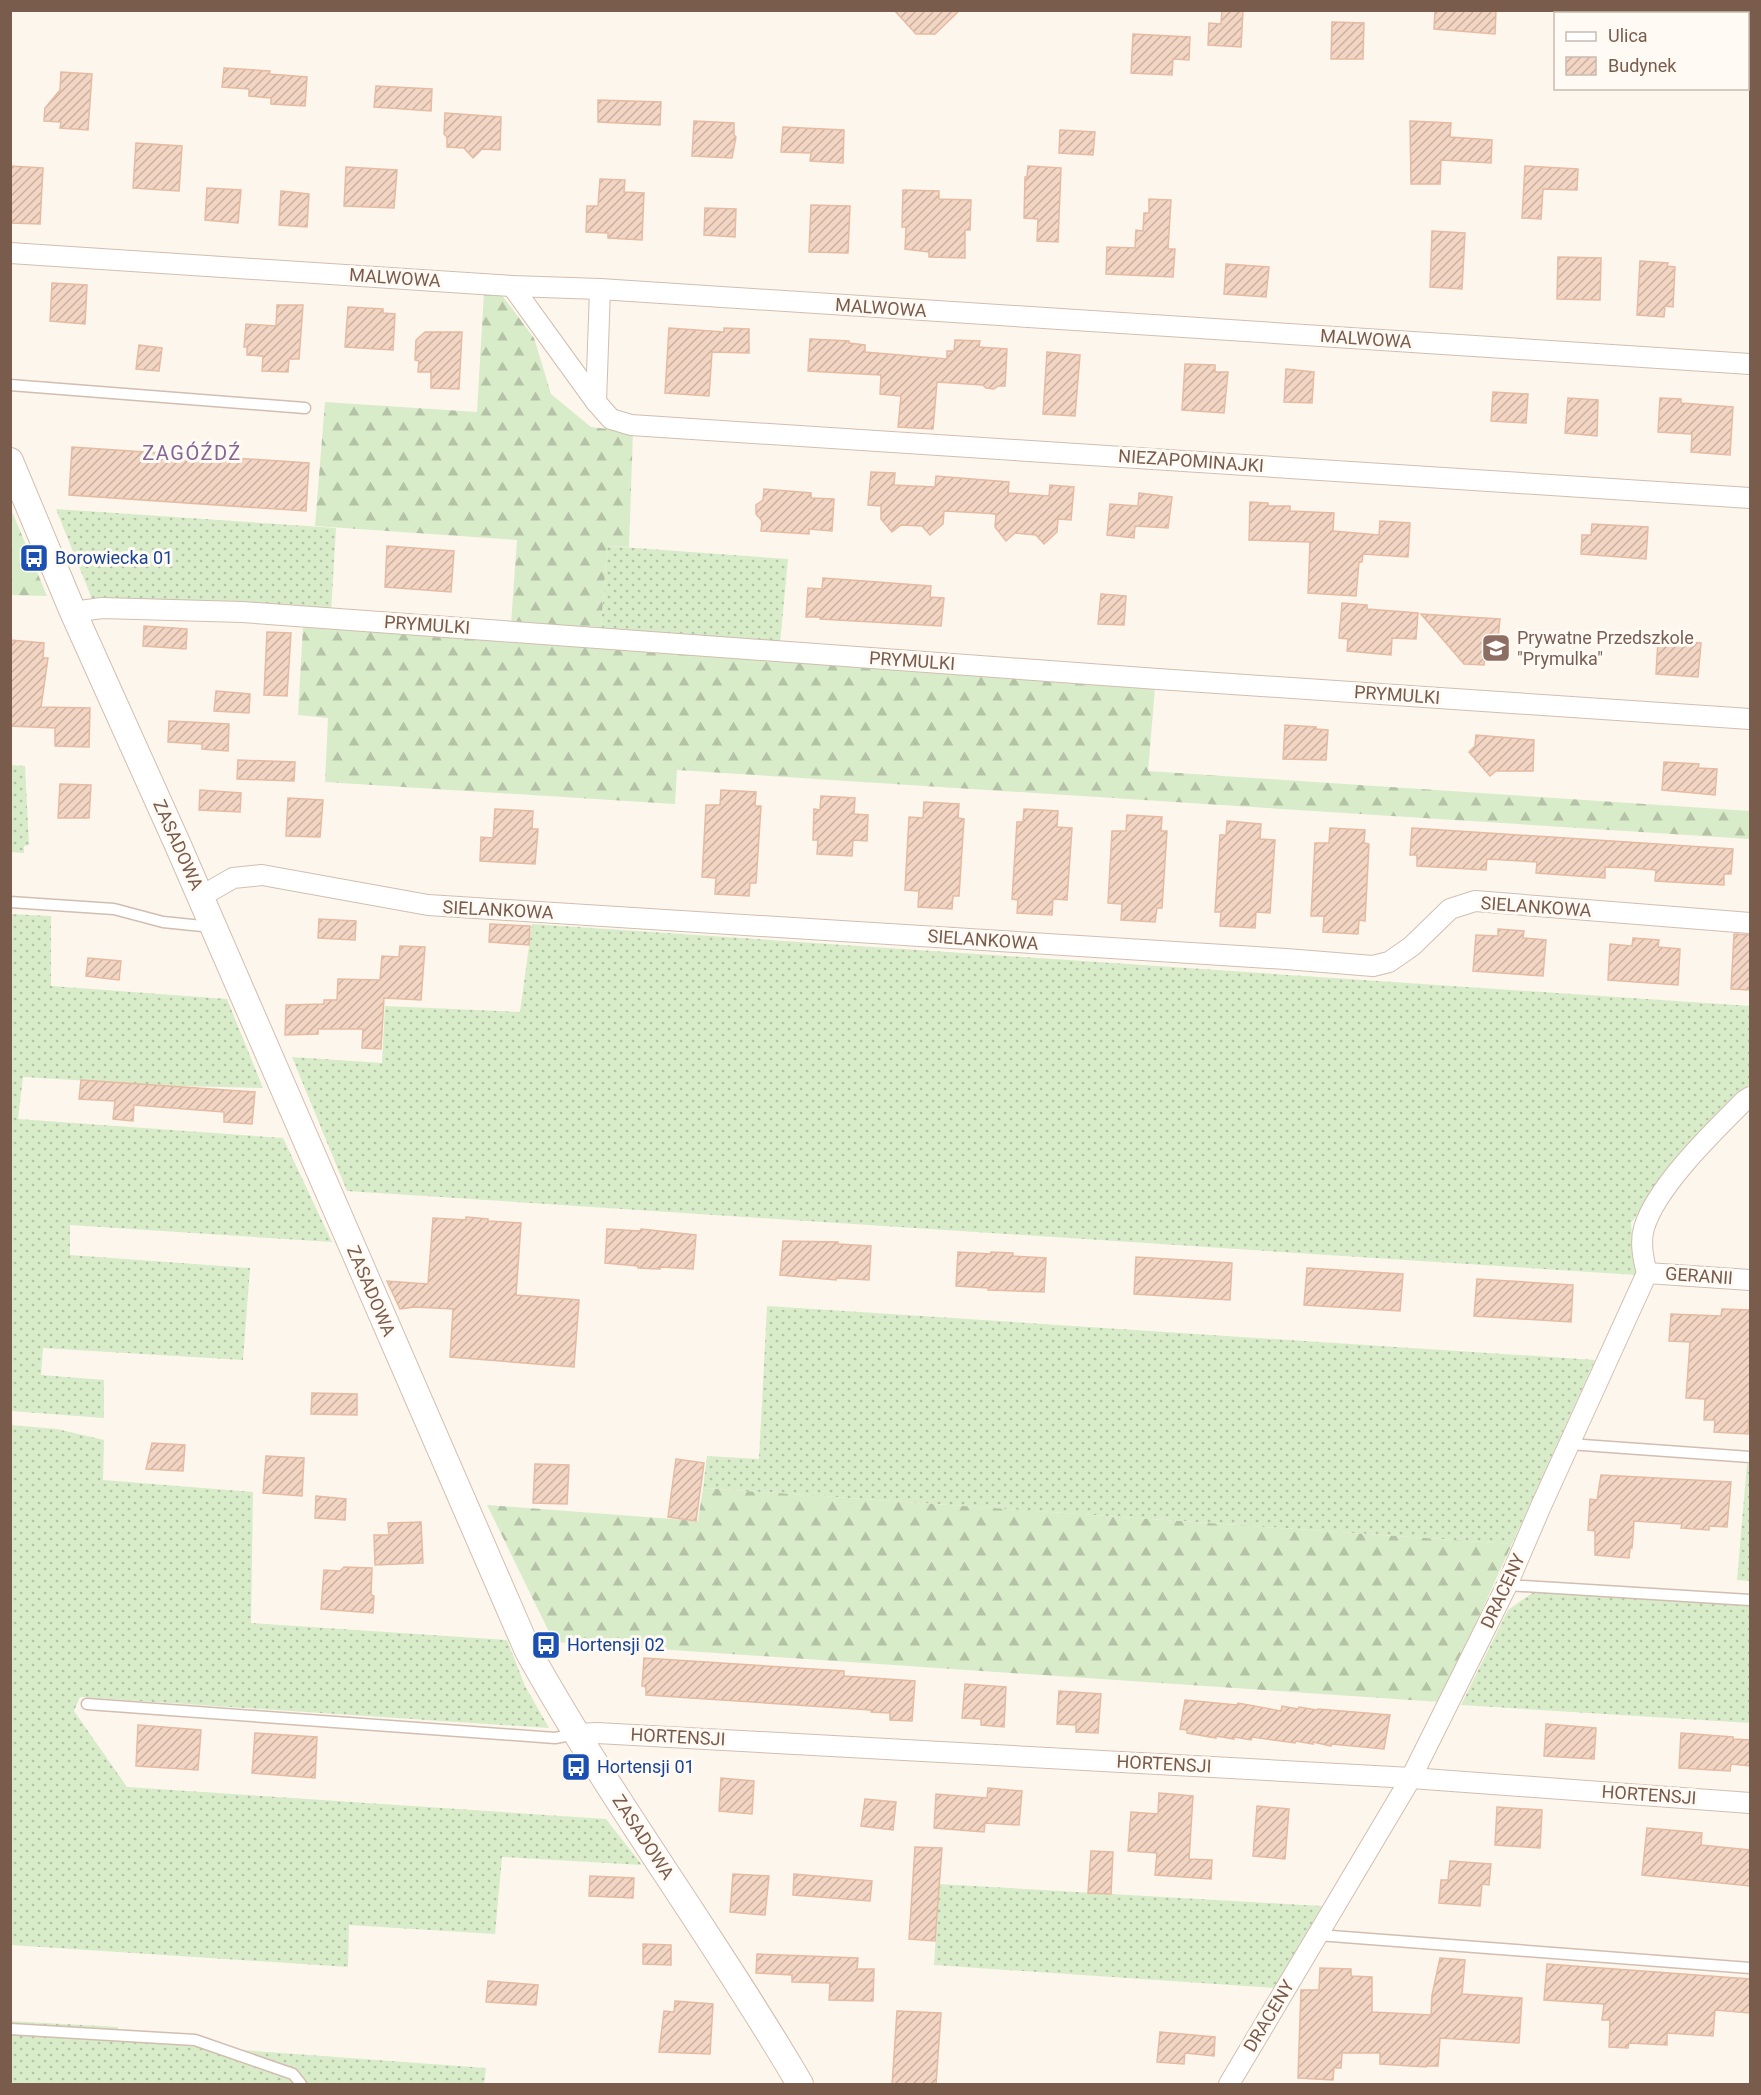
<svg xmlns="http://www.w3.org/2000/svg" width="1761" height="2095" font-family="Roboto,sans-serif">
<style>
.grass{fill:url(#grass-dots)}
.forest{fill:url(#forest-firs)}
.building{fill:url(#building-hatch);stroke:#e6bba3;stroke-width:1.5}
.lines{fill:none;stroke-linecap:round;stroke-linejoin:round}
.service-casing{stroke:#d1beb0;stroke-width:13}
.minor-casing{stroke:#d1beb0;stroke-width:22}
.tertiary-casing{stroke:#d1beb0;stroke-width:28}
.service{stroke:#fff;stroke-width:10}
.minor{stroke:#fff;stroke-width:20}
.tertiary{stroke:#fff;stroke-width:26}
.labels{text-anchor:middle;stroke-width:6;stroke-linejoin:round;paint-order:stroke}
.street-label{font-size:18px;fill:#7a5c4d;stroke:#fffaf3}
.transit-label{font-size:18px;fill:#164399;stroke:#fffaf3;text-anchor:start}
.education-label{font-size:18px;fill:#785e54;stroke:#fffaf3;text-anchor:start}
.neighbourhood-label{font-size:20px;letter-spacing:1.5px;fill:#846695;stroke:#fffaf3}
</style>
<defs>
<pattern id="grass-dots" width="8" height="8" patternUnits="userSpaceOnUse" patternTransform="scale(1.5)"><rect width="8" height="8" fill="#d8ecc9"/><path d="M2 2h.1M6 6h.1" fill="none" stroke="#b4c2a5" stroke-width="1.8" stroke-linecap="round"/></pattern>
<pattern id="forest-firs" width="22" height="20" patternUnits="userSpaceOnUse" patternTransform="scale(1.5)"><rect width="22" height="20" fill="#d8ecc9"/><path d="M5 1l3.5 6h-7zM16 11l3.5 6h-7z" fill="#b4c2a5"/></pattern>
<pattern id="building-hatch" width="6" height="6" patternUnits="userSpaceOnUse" patternTransform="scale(1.5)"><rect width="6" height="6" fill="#f3d5c3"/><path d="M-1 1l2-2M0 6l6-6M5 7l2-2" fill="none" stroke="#cab0a1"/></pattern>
</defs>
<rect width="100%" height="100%" fill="#fdf6ec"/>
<g class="grass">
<polygon points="56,509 336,528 331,612 92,599"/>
<polygon points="607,546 788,559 780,643 601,629"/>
<polygon points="11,765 25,766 29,845 24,846 24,853 11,852"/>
<polygon points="10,914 51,916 51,986 227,999 263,1088 175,1086 23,1077 18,1119 283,1138 332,1242 70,1225 70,1255 250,1268 243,1360 43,1348 41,1375 104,1380 104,1418 11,1411"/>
<polygon points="532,924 1750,1006 1750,1085 1744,1088 1663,1178 1631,1223 1636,1275 347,1191 292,1057 382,1063 385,1006 520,1012"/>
<polygon points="767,1306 1595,1360 1512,1544 703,1488 707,1456 759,1459"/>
<polygon points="11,1425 57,1429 104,1440 103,1480 253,1492 251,1623 507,1640 525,1686 549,1728 80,1697 74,1711 127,1787 606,1819 642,1865 502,1857 495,1934 349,1925 348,1967 11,1945"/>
<polygon points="1747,1464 1750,1464 1750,1581 1737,1580"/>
<polygon points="1535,1591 1750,1606 1750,1723 1461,1705 1508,1610"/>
<polygon points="939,1884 1322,1906 1274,1988 934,1965"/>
<polygon points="10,2021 118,2027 119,2041 486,2068 484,2084 11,2084"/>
</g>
<g class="forest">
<polygon points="484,292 501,294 534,338 551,394 591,427 633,432 629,547 607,546 601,629 511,624 517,540 315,526 325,402 477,412"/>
<polygon points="11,509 47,596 11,595"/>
<polygon points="303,627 1155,688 1148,771 1750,811 1750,839 677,770 675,804 325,782 328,718 298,715"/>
<polygon points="703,1488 1512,1544 1440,1702 554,1642 487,1505 698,1521"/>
</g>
<g class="building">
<polygon points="894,10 960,10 935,34 916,34"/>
<polygon points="1222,10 1243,10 1241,47 1208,45 1209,23 1221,24"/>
<polygon points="1435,10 1496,10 1495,34 1434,29"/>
<polygon points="1332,22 1364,23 1363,59 1331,59"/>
<polygon points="1133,34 1190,37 1189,60 1173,59 1172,75 1131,73"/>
<polygon points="224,68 270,71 269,74 307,77 305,106 271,104 271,98 249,96 249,89 222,87"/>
<polygon points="61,72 92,74 88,130 60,128 61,122 44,121 45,108 60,90"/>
<polygon points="376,86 432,89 431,111 374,107"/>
<polygon points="598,100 661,102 660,125 598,122"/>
<polygon points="445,113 501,117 500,150 482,149 473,158 464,148 447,147 447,137 444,134"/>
<polygon points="694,121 734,123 734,135 736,137 732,158 692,156"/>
<polygon points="1410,121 1451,123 1450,137 1492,140 1491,163 1441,160 1440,184 1411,184"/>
<polygon points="783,127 844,130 843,163 810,161 811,153 781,152"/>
<polygon points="1060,130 1095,132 1093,155 1059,153"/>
<polygon points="136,143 182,146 179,191 133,188"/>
<polygon points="10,166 43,168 40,224 10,223"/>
<polygon points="1028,166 1061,168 1058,242 1037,241 1038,219 1024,218 1025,177 1027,177"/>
<polygon points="1525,166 1578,169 1577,190 1543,189 1541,219 1522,218"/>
<polygon points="346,167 397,170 394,208 344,206"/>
<polygon points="600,179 625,180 624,192 644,193 642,240 608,238 608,233 586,232 587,206 598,206"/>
<polygon points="207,188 241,190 238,223 205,220"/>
<polygon points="903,190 939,191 939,199 971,200 970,230 965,230 965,258 929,257 929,252 905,249 906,227 902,227"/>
<polygon points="281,191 309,194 307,227 279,225"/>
<polygon points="1149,199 1171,200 1168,249 1175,249 1173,277 1106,274 1107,247 1135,248 1136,230 1143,231 1144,213 1149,213"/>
<polygon points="811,205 850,206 848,253 809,252"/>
<polygon points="705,208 736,209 735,237 704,235"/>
<polygon points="1432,231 1465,233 1462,289 1430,287"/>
<polygon points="1558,257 1601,258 1600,300 1557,299"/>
<polygon points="1640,261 1668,263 1667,266 1675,267 1673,307 1665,306 1664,317 1637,315"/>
<polygon points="1226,264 1269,267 1266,297 1224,294"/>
<polygon points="52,283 87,285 85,324 50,321"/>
<polygon points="277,305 303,305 299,359 289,359 288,372 262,371 263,356 247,355 247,347 244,347 246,324 276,326"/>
<polygon points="348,307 383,309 383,313 395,314 393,350 345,347"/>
<polygon points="669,328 724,332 724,328 749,329 749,353 712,352 709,396 665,393"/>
<polygon points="425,332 462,332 459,389 431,388 431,372 418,372 419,361 415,360 416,340"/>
<polygon points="810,339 849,341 849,343 865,345 865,352 947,359 947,351 954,351 955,340 980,341 979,347 1007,349 1005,386 998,386 994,389 986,388 983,385 937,382 933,429 898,427 901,396 880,394 881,375 808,371"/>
<polygon points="139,345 162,348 159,371 136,369"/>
<polygon points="1047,352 1080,355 1075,416 1043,414"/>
<polygon points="1185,364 1215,365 1215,372 1228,372 1224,413 1182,410"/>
<polygon points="1286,369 1314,372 1312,403 1284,402"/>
<polygon points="1493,392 1528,394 1526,423 1491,421"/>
<polygon points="1568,398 1598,400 1597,436 1565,433"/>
<polygon points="1660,398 1681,399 1681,403 1733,407 1730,455 1691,452 1692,434 1658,432"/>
<polygon points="72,447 309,463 306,511 69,495"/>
<polygon points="871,472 895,473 894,485 935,487 936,476 1009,482 1008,493 1049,496 1050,485 1074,487 1071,520 1058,519 1057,532 1044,544 1036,535 1025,534 1015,533 1006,541 995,527 996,514 982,513 944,511 943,524 930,535 922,526 901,525 892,532 881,519 881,506 868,505"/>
<polygon points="764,489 811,493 811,498 834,499 832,531 809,529 809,534 761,531 762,521 756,514 756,505 763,500"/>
<polygon points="1139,493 1172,497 1168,528 1135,526 1134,538 1107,535 1110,504 1138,506"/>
<polygon points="1250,502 1268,503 1268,506 1290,506 1290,511 1334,513 1333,531 1379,535 1380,521 1410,523 1408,557 1363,554 1362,562 1359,562 1356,596 1308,593 1310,542 1249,540"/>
<polygon points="1592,524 1648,527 1646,559 1581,554 1582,535 1591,535"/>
<polygon points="387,546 454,551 451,592 385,587"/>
<polygon points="823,578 931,586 930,597 944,598 941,626 820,619 820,617 806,617 808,588 822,589"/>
<polygon points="1101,594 1126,596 1124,625 1098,624"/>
<polygon points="1342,603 1367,605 1367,609 1418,613 1416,639 1392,638 1391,655 1347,651 1348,639 1339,638"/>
<polygon points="1421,614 1500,619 1497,648 1486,647 1484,665 1464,664"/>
<polygon points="144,626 187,629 186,649 143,646"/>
<polygon points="267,632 291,633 287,696 264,695"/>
<polygon points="10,640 44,643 43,658 48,658 41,707 90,708 89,747 55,746 55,728 10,726"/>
<polygon points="1658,640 1701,643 1698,677 1656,674"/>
<polygon points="216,691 250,694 249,713 214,711"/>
<polygon points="169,721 229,724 228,751 202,749 202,744 168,742"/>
<polygon points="1285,725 1316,727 1316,729 1328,730 1326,760 1283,759"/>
<polygon points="1476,735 1534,740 1533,771 1496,771 1490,776 1469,752 1475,746"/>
<polygon points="238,760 295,762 294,781 237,779"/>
<polygon points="1664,762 1699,764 1698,768 1717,769 1715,795 1662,790"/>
<polygon points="60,784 91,785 89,818 58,818"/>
<polygon points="200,790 241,793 240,812 199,810"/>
<polygon points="721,790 756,792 755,806 761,806 756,883 750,883 749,896 715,894 716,878 702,877 706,805 720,805"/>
<polygon points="821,796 855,798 854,814 868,815 867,841 853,840 852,856 817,854 818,840 813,840 814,809 820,810"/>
<polygon points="288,798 323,800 320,837 286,836"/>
<polygon points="924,802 959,804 958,818 964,819 959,896 953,896 952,909 918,907 919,891 905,890 909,817 923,818"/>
<polygon points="495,809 533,811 532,829 538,829 535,864 480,861 481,837 493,838"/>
<polygon points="1024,809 1058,811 1057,827 1072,828 1067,900 1053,899 1052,915 1017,913 1018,900 1012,899 1017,822 1023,822"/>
<polygon points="1127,815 1162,817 1161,831 1167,831 1162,908 1157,908 1155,922 1121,920 1122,904 1108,903 1112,831 1126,831"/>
<polygon points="1227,821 1261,824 1260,839 1275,840 1270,913 1256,912 1255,928 1220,926 1221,912 1215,912 1220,835 1226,835"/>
<polygon points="1330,828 1365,830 1364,843 1369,844 1365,921 1359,920 1358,934 1323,932 1324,916 1311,916 1315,843 1329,843"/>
<polygon points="1412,828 1733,849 1731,874 1724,874 1724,885 1655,881 1656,870 1631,868 1605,867 1605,878 1536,873 1537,862 1487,859 1486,870 1417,866 1417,855 1410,855"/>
<polygon points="319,919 356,921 355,940 318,938"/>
<polygon points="490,924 530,926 529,945 489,942"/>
<polygon points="1498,929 1524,931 1523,938 1546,940 1543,976 1473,971 1476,935 1498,936"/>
<polygon points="1734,934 1750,935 1750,990 1731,989"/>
<polygon points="1633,938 1659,940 1658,947 1680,949 1678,985 1608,980 1610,944 1632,946"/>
<polygon points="400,946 425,947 421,1000 384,998 381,1049 362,1048 363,1029 318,1029 318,1034 285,1035 286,1005 324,1004 324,1000 337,1000 338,979 380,980 382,956 399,957"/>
<polygon points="88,958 121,961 119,980 86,976"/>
<polygon points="81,1080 255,1092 252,1124 224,1122 224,1112 134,1105 133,1121 113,1119 115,1101 79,1099"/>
<polygon points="466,1217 488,1219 488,1221 521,1223 516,1295 579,1300 574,1367 450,1357 453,1309 415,1307 400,1309 387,1281 428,1284 433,1218 466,1220"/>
<polygon points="607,1229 640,1231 641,1229 696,1235 693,1269 661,1267 660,1269 638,1268 638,1266 605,1263"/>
<polygon points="783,1241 838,1242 838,1244 871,1246 869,1280 836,1278 836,1280 780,1275"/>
<polygon points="958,1252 991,1254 991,1252 1013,1253 1013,1256 1046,1258 1044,1292 988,1290 988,1288 956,1286"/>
<polygon points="1136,1257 1232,1263 1230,1300 1134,1294"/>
<polygon points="1307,1268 1403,1274 1400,1311 1304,1305"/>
<polygon points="1477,1279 1573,1285 1571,1322 1474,1316"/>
<polygon points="1722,1309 1750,1310 1750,1402 1748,1434 1714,1432 1715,1420 1704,1420 1705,1399 1686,1398 1690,1342 1669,1341 1671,1314 1721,1316"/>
<polygon points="312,1393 357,1394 357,1415 311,1414"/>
<polygon points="152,1443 185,1445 183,1471 146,1469"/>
<polygon points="266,1456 304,1458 302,1496 263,1493"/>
<polygon points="676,1459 704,1463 696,1521 668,1517"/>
<polygon points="535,1464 569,1465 567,1504 533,1503"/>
<polygon points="1601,1475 1731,1482 1727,1527 1709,1526 1709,1530 1681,1528 1682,1524 1634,1521 1632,1548 1630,1548 1629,1558 1595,1555 1595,1531 1588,1530 1590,1499 1597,1500"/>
<polygon points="316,1496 346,1499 345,1520 315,1518"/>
<polygon points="421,1522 423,1563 375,1565 374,1535 389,1535 388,1523"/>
<polygon points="344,1567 372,1568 371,1595 374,1596 373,1613 321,1609 324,1570 340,1571"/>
<polygon points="644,1658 844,1671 844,1676 915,1681 912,1721 890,1720 890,1713 871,1712 871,1710 646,1695 646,1687 642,1686"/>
<polygon points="965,1684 1006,1687 1004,1727 981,1725 981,1719 962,1718"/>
<polygon points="1059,1691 1101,1694 1098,1733 1076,1732 1076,1725 1057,1724"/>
<polygon points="1185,1700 1237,1705 1238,1703 1281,1711 1282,1706 1298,1709 1299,1707 1317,1710 1318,1709 1390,1715 1384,1749 1331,1744 1331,1746 1313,1742 1313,1744 1296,1741 1295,1743 1252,1737 1251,1740 1234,1737 1234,1739 1216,1736 1216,1738 1187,1733 1187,1730 1180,1729"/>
<polygon points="1546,1724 1596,1728 1594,1759 1544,1756"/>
<polygon points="138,1725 201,1730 198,1770 136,1766"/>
<polygon points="255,1733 317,1737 315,1778 252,1773"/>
<polygon points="1681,1733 1733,1737 1733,1739 1750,1740 1750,1766 1731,1764 1730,1771 1679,1768"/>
<polygon points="721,1778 754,1781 752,1814 719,1811"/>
<polygon points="988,1788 1022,1791 1019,1825 985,1823 984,1832 934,1828 936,1794 987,1798"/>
<polygon points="1159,1793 1193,1796 1189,1859 1212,1860 1211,1879 1155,1875 1157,1853 1128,1851 1131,1812 1158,1814"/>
<polygon points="865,1799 896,1802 893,1830 861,1826"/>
<polygon points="1257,1806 1289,1809 1285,1859 1253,1856"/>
<polygon points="1497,1807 1542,1810 1540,1848 1495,1845"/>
<polygon points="1647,1828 1702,1833 1701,1845 1750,1850 1750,1886 1642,1875"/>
<polygon points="915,1847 942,1848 935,1941 909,1939"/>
<polygon points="1091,1851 1113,1852 1111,1894 1088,1893"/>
<polygon points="1450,1861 1491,1864 1489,1885 1482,1884 1480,1906 1439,1903 1441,1880 1448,1880"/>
<polygon points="733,1874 769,1876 765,1915 730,1912"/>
<polygon points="794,1874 872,1881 870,1901 793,1895"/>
<polygon points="590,1876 634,1878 633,1898 589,1896"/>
<polygon points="643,1944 671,1945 671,1965 643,1964"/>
<polygon points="757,1954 858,1958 857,1969 874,1969 873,2001 829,2000 830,1983 792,1982 792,1975 756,1973"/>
<polygon points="1440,1958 1465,1960 1462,1994 1522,1998 1519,2043 1440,2038 1438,2066 1426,2066 1426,2067 1380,2064 1380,2053 1342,2053 1341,2068 1334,2068 1333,2080 1298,2078 1301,1990 1319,1990 1320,1968 1351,1969 1351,1976 1372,1977 1372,2012 1431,2015 1432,1995"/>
<polygon points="1547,1964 1750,1979 1750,2013 1715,2010 1713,2036 1667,2033 1667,2045 1629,2043 1628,2048 1609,2047 1610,2020 1602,2020 1604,2004 1544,2000"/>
<polygon points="488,1981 538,1985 536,2005 486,2002"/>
<polygon points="675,2001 713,2004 710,2054 659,2052 664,2011 674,2012"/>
<polygon points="897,2011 941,2013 936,2085 892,2085"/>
<polygon points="1160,2032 1215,2037 1214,2056 1185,2053 1184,2064 1157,2062"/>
</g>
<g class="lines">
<g class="service-casing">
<g id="service">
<polyline points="10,385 305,408"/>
<polyline points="10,902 114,909 163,922 212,927"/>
<polyline points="1569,1444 1750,1457"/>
<polyline points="1507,1585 1750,1600"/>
<polyline points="87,1704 555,1738 576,1734"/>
<polyline points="1318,1935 1750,1968"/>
<polyline points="10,2029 195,2040 293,2074 301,2084"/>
</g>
</g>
<g class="minor-casing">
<g id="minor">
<polyline points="10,253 512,286 600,289 1750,364"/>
<polyline points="512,286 596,402 611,419 631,425 1750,498"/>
<polyline points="596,402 600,289"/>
<polyline points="73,612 102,608 242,612 1158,679 1750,719"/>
<polyline points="200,897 233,878 262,875 428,905 1286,959 1373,966 1389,962 1412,946 1450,909 1475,901 1750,923"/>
<polyline points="1647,1273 1750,1280"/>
<polyline points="576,1734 597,1733 1411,1778 1750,1803"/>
<path d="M1229 2084 1411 1778 1507 1585 1541 1506 1647 1273C1643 1259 1640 1242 1644 1228 1656 1187 1714 1131 1744 1101L1750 1097"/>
</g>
</g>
<g class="tertiary-casing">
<path id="tertiary" d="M10 461 73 612 177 843 528 1651C611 1800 714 1937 800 2084"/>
</g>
<use href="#service" class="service"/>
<use href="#minor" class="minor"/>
<use href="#tertiary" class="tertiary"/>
</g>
<defs>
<g id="bus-square" transform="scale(1.5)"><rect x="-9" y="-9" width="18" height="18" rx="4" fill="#1a4fb4" stroke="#fffaf3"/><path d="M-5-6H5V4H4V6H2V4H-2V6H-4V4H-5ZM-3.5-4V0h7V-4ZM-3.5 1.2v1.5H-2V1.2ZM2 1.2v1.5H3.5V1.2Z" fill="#fff"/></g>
<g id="school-square" transform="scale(1.5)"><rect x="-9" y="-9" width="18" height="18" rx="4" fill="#8d6e63" stroke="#fffaf3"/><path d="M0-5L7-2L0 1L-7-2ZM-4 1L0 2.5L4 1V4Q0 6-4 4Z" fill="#fff"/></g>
</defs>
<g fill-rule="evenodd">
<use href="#bus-square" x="34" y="558"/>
<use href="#school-square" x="1496" y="648"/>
<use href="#bus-square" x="546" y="1645"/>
<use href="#bus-square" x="576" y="1767"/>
</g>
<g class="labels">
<g class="street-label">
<text transform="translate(395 278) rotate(4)" y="6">MALWOWA</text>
<text transform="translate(881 308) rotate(4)" y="6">MALWOWA</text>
<text transform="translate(1366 339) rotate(4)" y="6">MALWOWA</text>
<text transform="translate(1191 461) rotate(4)" y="6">NIEZAPOMINAJKI</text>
<text transform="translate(427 625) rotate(4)" y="6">PRYMULKI</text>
<text transform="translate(912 661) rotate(4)" y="6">PRYMULKI</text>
<text transform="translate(1397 695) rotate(4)" y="6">PRYMULKI</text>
<text transform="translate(178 845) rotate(66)" y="6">ZASADOWA</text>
<text transform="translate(1536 907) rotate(4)" y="6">SIELANKOWA</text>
<text transform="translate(498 910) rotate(3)" y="6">SIELANKOWA</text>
<text transform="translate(983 940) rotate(4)" y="6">SIELANKOWA</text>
<text transform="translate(1699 1276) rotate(4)" y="6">GERANII</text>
<text transform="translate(371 1291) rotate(67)" y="6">ZASADOWA</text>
<text transform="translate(1503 1591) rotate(-65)" y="6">DRACENY</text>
<text transform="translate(678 1737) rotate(3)" y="6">HORTENSJI</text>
<text transform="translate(1164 1764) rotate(3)" y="6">HORTENSJI</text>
<text transform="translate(1649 1795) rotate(4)" y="6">HORTENSJI</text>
<text transform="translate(643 1837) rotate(57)" y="6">ZASADOWA</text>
<text transform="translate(1269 2016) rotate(-59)" y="6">DRACENY</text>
</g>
<g class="transit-label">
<text x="55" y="564">Borowiecka 01</text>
<text x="567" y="1651">Hortensji 02</text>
<text x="597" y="1773">Hortensji 01</text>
</g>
<g class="education-label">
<text x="1517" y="644">Prywatne Przedszkole<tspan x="1517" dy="21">"Prymulka"</tspan></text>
</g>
<g class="neighbourhood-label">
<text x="192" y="460">ZAGÓŹDŹ</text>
</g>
</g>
<rect width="1761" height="2095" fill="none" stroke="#7a5c4d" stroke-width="24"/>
<rect x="1554" y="12" width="195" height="78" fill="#fffaf3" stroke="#cabbb1" stroke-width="1.5"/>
<rect x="1566" y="32" width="30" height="9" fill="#ffffff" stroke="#cabbb1" stroke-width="1.5"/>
<text x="1608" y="42" font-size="18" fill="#7a5c4d">Ulica</text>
<rect x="1566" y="57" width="30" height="18" fill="url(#building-hatch)" stroke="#cabbb1" stroke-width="1.5"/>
<text x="1608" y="72" font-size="18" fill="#7a5c4d">Budynek</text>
</svg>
